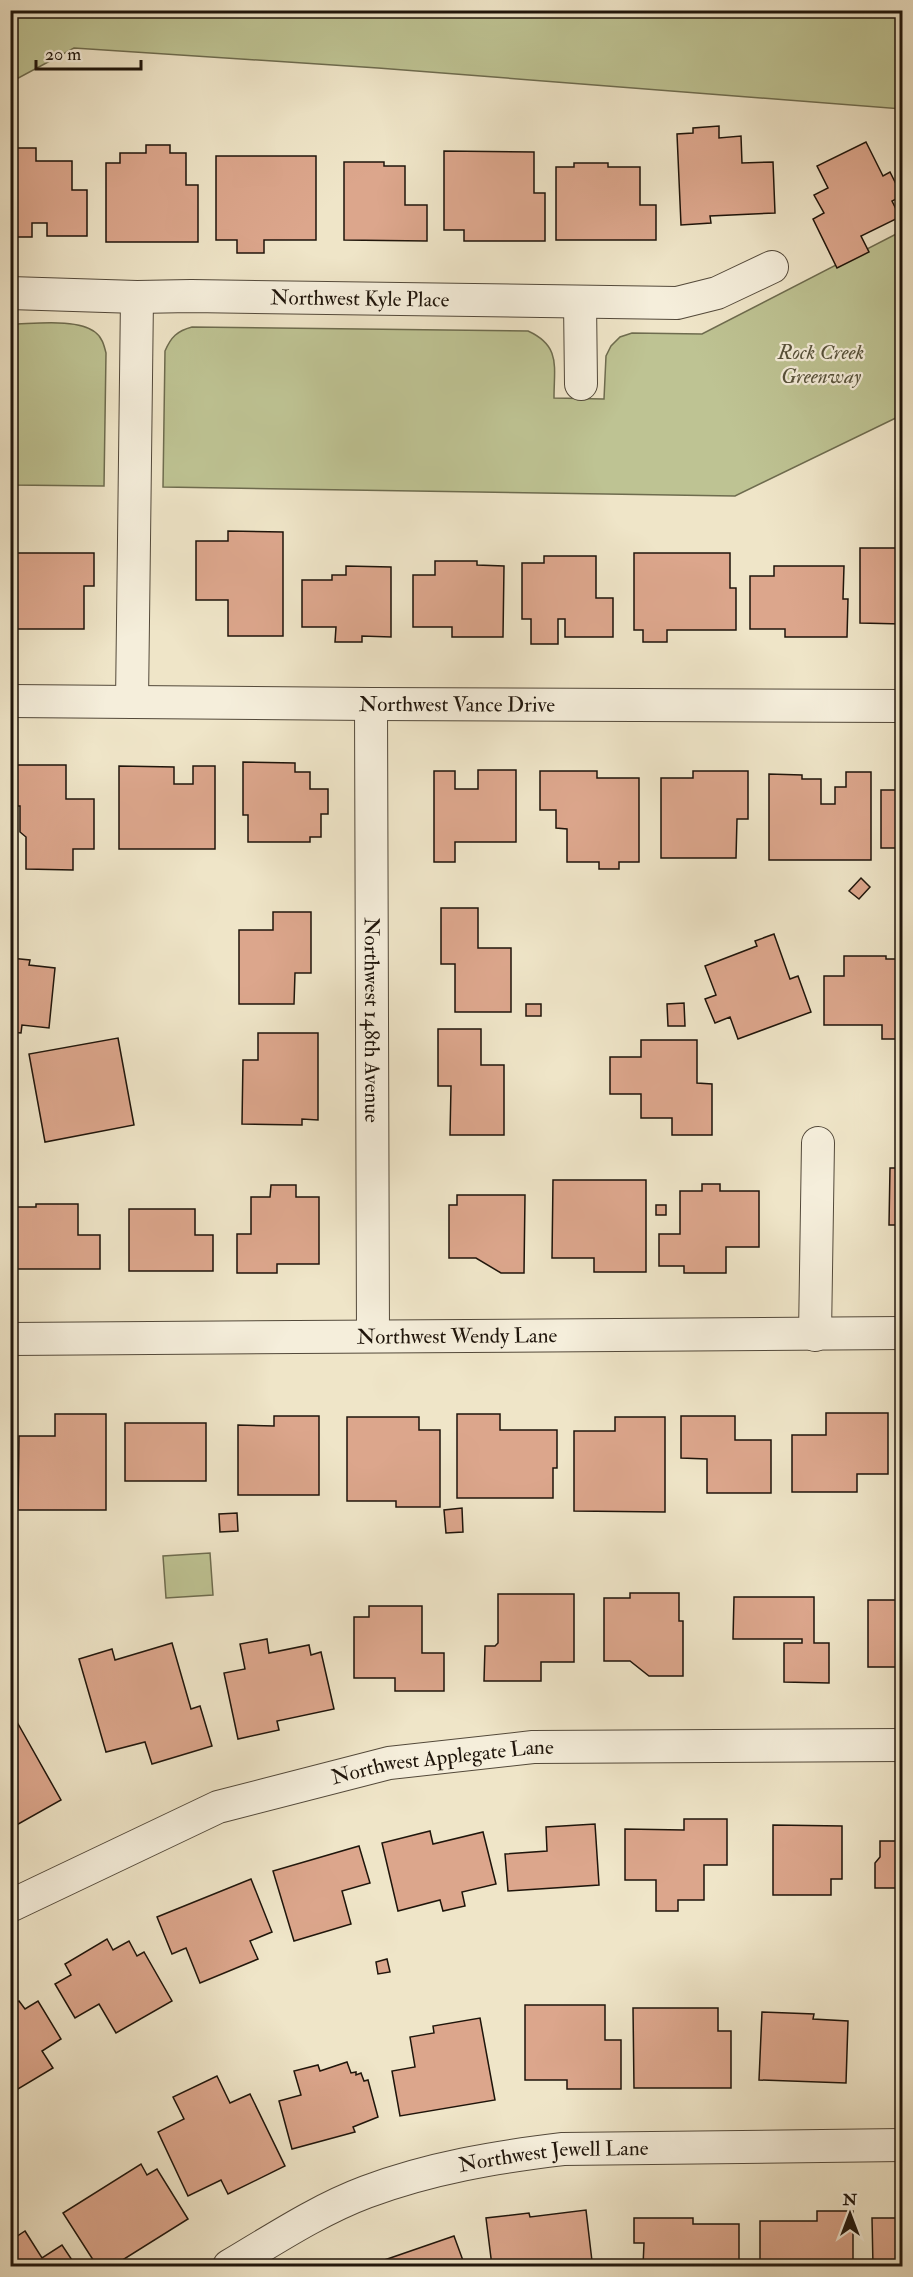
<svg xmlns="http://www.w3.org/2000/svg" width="913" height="2277" font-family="'IM FELL Double Pica',serif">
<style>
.green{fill:#bec393;stroke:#6e6c4f;stroke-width:1.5}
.building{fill:#dca68c;stroke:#1f150b;stroke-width:1.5}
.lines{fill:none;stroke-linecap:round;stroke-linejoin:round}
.minor-casing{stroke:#53493a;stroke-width:34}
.minor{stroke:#f5eedb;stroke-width:32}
.labels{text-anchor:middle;stroke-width:4.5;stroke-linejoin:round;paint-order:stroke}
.street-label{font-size:21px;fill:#1f150b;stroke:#f5eedb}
.park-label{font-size:21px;font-style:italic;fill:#57523b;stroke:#f5eedb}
</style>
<rect width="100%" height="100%" fill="#efe5c8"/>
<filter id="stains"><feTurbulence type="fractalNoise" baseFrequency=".00333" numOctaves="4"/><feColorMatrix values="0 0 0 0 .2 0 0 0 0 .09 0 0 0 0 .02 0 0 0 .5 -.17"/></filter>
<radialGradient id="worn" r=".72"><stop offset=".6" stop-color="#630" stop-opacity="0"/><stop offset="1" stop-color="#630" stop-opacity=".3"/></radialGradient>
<g class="green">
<polygon points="11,10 902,11 902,109 378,68 74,48 11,82"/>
<path d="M902 231V415L735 496 163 487 165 351C171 337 177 331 192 327L528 331C561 346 554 366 554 398L604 399 606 356 611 346 620 337 632 333 702 334Z"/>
<path d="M11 324C32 324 78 318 95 332 102 337 104 345 106 353L104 486 11 485Z"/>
<polygon points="210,1553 213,1595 166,1598 163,1556"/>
</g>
<g class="building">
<polygon points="719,126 719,138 741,136 742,163 773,162 775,213 710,216 711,223 681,225 677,134 693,133 693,128"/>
<polygon points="866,142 883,176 890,172 902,196 892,201 900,217 861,236 869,252 837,268 813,219 824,213 814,195 828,188 817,166"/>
<polygon points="146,145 170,145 170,153 186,153 186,185 198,185 198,242 106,242 106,163 120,163 120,153 146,153"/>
<polygon points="10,148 36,148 36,161 72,161 72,190 87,190 87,236 47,236 47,223 32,223 32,237 10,237"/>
<polygon points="444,151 534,152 534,193 545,193 545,241 464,241 464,230 444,230"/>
<polygon points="216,156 316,156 316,240 264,240 264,253 237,253 237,240 216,240"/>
<polygon points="344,162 384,162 384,166 405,166 405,205 427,205 427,241 344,240"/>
<polygon points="574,163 608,163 608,167 640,167 640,205 656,205 656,240 556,240 556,167 574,167"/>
<polygon points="228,531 283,532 283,636 228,636 228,600 196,600 196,541 228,541"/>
<polygon points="860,548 902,548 902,624 860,623"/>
<polygon points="10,553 94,553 94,586 84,586 84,629 10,629"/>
<polygon points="634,553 730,553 730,588 736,588 736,630 667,630 667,642 643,642 643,630 634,630"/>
<polygon points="544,556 596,556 596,598 613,598 613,637 565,637 565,619 558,619 558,644 531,644 531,619 522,619 522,563 544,563"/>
<polygon points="435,561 477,561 477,565 504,566 503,637 452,637 452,627 413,627 413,575 435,575"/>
<polygon points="346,566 391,567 391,637 362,636 362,642 335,642 336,627 302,627 302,580 332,580 332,575 346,575"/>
<polygon points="774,566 844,566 843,599 848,599 847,637 785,637 785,629 750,629 750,576 774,576"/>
<polygon points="243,762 295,763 295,772 310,772 310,789 328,789 328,814 321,814 321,837 310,837 310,842 248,842 248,815 243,815"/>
<polygon points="10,765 66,765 66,799 94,799 94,849 73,849 73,870 26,869 26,837 20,832 20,806 10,806"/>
<polygon points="119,766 174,767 174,784 193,784 193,766 215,766 215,849 119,849"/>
<polygon points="478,770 516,770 516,842 455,842 455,862 434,862 434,771 455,771 455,789 478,789"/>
<polygon points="540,771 597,771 597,778 639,778 639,862 619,862 619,869 599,869 599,862 567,862 567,829 556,828 556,810 540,810"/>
<polygon points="693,771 748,771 748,819 737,819 736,858 661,858 661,778 693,778"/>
<polygon points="846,772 871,772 871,860 769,860 769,774 802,775 802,779 821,779 821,804 835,804 835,787 846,787"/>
<rect x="881" y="790" width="21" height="58"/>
<polygon points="861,878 870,887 859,899 849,891"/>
<polygon points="441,908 478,908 478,948 511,948 511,1012 455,1012 455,964 441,964"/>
<polygon points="273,912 311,912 311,973 295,973 294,1004 239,1004 239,930 273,930"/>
<polygon points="774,934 790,979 798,976 811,1012 738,1039 730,1017 715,1023 705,999 716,995 705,966 757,946 755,941"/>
<polygon points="844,956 886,956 886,959 902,959 902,1039 882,1039 882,1025 824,1025 824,976 844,976"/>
<polygon points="10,958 30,960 29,965 55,968 49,1028 22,1025 21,1033 10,1032"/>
<polygon points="684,1003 685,1026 668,1026 667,1004"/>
<rect x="526" y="1004" width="15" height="12"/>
<polygon points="438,1029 481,1029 481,1065 504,1065 504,1135 450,1135 451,1086 438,1086"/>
<polygon points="258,1033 318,1033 318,1120 302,1119 302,1125 242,1124 243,1060 258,1060"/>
<polygon points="118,1038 134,1125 45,1142 29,1054"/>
<polygon points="641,1040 697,1040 697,1083 712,1084 712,1135 672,1135 672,1118 641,1118 641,1094 610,1094 610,1057 641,1057"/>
<polygon points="890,1168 902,1168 902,1225 889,1225"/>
<polygon points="553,1180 646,1180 646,1272 594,1272 594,1258 552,1258"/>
<polygon points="702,1184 720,1184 720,1191 759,1191 759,1247 726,1247 726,1273 684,1273 684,1266 659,1266 659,1234 680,1234 680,1191 702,1191"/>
<polygon points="271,1185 296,1185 296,1197 319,1197 319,1264 277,1264 277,1273 237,1273 237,1234 251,1234 251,1197 270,1197"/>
<polygon points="457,1195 525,1195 524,1273 501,1273 476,1258 449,1258 449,1205 457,1205"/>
<polygon points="36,1204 78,1204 78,1235 100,1235 100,1269 10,1269 10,1207 36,1207"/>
<rect x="656" y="1205" width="10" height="10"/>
<polygon points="129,1209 195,1209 195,1235 213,1235 213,1271 129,1271"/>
<polygon points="826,1413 888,1413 888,1474 857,1474 857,1492 792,1492 792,1435 826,1435"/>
<polygon points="55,1414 106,1414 106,1510 18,1510 19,1436 55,1436"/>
<polygon points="457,1414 500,1414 500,1430 557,1430 557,1468 553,1468 553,1498 457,1498"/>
<polygon points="274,1416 319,1416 319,1495 238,1495 238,1425 274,1426"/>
<polygon points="681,1416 735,1416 735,1440 771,1440 771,1493 707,1493 707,1459 681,1458"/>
<polygon points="347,1417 419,1417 419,1430 440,1430 440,1507 396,1507 396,1501 347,1501"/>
<polygon points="615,1417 665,1417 665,1512 574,1511 574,1431 615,1431"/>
<rect x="125" y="1423" width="81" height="58"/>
<polygon points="462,1508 463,1532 446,1533 444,1510"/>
<polygon points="237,1513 238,1531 220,1532 219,1514"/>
<polygon points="630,1593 679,1593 679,1621 683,1621 683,1676 649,1676 630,1661 604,1661 604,1598 630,1598"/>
<polygon points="498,1594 574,1594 574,1662 541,1662 541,1681 484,1681 485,1646 495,1646 498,1643"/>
<polygon points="734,1597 814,1597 814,1643 829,1643 829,1683 784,1682 784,1643 802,1643 802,1639 733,1639"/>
<rect x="868" y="1600" width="34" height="67"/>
<polygon points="369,1606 422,1606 422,1653 444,1653 444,1691 395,1691 395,1678 354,1678 354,1617 369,1617"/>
<polygon points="267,1639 269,1653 309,1645 311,1655 321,1652 334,1709 277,1721 279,1730 238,1739 224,1673 245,1669 240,1644"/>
<polygon points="172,1643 191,1709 200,1706 212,1746 152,1764 145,1742 106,1752 79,1659 112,1649 115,1660"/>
<polygon points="17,1722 61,1800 13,1827 10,1823 10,1725"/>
<polygon points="684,1819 727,1819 727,1865 704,1865 704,1900 678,1900 678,1911 656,1911 656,1880 625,1880 625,1829 684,1830"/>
<polygon points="595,1824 599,1885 508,1891 505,1854 547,1851 546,1827"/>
<polygon points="773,1825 842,1826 842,1879 831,1879 831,1895 773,1895"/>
<polygon points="430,1831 433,1844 483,1832 496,1884 462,1892 465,1906 443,1911 440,1900 398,1911 382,1843"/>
<polygon points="880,1841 902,1841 902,1888 875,1888 875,1863 880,1857"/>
<polygon points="359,1846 370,1883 342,1891 351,1924 294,1941 273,1871"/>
<polygon points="251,1879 272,1932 250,1941 258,1959 200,1983 186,1948 172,1954 157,1917"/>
<polygon points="107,1939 113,1950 129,1941 137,1956 144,1952 172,2001 116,2033 99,2004 75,2018 55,1984 71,1975 65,1964"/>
<polygon points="387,1959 390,1972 378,1974 376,1962"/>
<polygon points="19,2001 25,2009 38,2001 61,2039 42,2051 53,2068 13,2092 10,2091 10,2007"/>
<rect x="898" y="2004" width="4" height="89"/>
<polygon points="525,2005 605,2005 605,2040 621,2040 621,2089 567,2089 567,2080 525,2080"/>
<polygon points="633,2008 718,2008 718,2031 731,2031 731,2088 634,2088"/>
<polygon points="762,2012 814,2014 813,2019 848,2021 846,2083 759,2080"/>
<polygon points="480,2018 495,2100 400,2116 392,2071 415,2067 410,2037 434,2033 433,2026"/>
<polygon points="347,2062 351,2073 356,2072 356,2075 361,2073 364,2081 368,2080 378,2117 353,2127 355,2132 292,2149 279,2101 301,2095 294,2071 318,2065 320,2071"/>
<polygon points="217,2076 230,2103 250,2094 285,2166 228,2194 221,2180 188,2196 158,2132 184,2119 173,2097"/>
<polygon points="141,2164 147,2175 157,2169 188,2219 113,2266 97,2266 63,2213"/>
<polygon points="586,2210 592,2261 552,2266 492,2266 486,2218 529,2213 530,2217"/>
<polygon points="817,2211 853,2211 853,2266 760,2266 760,2221 817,2221"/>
<polygon points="634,2218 693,2218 693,2224 739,2224 739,2266 643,2266 644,2243 634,2243"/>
<polygon points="872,2218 902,2218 902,2266 873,2266"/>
<polygon points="25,2231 42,2258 62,2245 76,2266 10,2266 10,2241"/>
<polygon points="454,2236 465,2266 367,2266"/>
</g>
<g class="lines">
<g class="minor-casing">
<g id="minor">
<path id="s1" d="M10 293 137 297 191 296 677 303 717 293 772 267"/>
<polyline points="580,302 581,384"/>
<path id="s2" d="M10 701 371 704 902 706"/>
<polyline points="132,702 137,297"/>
<path id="s3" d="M371 704 373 1336"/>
<polyline points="815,1335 818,1143"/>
<path id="s4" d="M10 1339 902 1333"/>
<path id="s5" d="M10 1906 218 1807 389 1763 533 1747 902 1745"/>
<path id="s6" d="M229 2266C273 2240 318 2210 366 2192 430 2168 496 2157 563 2149L902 2145"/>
</g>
</g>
<use href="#minor" class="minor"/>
</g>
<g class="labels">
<g class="street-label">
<text dy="7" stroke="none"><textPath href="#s1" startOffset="350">Northwest Kyle Place</textPath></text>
<text dy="7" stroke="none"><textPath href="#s2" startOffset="447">Northwest Vance Drive</textPath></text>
<text dy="7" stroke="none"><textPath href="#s3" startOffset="316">Northwest 148th Avenue</textPath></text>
<text dy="7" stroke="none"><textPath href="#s4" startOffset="447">Northwest Wendy Lane</textPath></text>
<text dy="7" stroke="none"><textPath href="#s5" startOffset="460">Northwest Applegate Lane</textPath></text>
<text dy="7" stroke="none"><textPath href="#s6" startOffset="348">Northwest Jewell Lane</textPath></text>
</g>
<g class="park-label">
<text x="821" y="359">Rock Creek<tspan x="821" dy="24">Greenway</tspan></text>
</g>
</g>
<rect width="913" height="2277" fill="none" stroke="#efe5c8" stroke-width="36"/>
<rect x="12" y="12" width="889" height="2253" fill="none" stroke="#1f150b" stroke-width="3"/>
<rect x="18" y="18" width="877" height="2241" fill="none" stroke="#1f150b" stroke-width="1.5"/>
<g transform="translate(850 2214)" stroke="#f5eedb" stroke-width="4.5" paint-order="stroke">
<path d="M0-4.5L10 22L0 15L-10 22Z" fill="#1f150b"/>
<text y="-9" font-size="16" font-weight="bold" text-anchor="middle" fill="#1f150b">N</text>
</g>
<path d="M36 60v9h105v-9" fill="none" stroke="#1f150b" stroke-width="3"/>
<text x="45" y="60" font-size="18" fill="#1f150b" stroke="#f5eedb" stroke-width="4.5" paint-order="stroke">20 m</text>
<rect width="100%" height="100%" filter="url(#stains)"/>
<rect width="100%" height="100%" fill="url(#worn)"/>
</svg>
